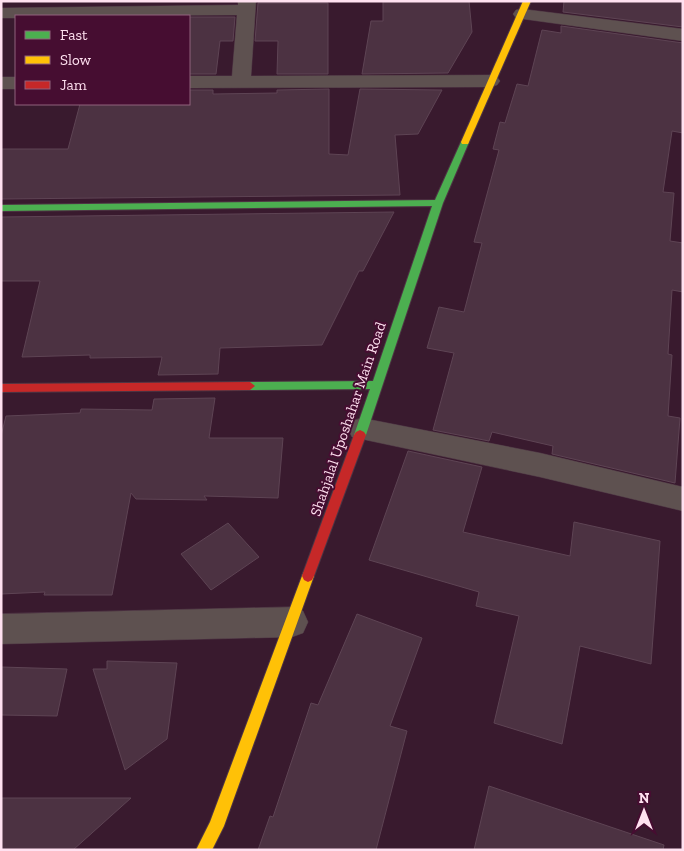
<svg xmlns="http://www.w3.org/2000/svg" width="684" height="851" font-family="'Zilla Slab',serif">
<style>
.building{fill:#4c3242;stroke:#5e4454}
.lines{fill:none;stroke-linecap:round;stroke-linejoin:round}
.street-casing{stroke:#4e3544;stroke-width:1}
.fast-casing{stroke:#4e3544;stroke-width:2}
.slow-casing{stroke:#4e3544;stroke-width:2}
.jam-casing{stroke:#4e3544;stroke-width:2}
.street{fill:#5e5150;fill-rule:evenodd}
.fast{fill:#4caf50;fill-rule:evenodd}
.slow{fill:#ffc107;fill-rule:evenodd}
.jam{fill:#c62828;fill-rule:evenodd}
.labels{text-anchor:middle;stroke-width:4;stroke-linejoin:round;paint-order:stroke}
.street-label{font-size:15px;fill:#ffe1f0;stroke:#460d31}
</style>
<rect width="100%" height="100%" fill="#391a2e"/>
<g class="building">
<polygon points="383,1 469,1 472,32 448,73 362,74 371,21 383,21"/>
<polygon points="564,1 683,1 683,27 563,12"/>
<polygon points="258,3 328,3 328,74 277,74 278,41 255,41"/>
<polygon points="189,17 235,17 233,41 220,41 216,74 189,74"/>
<polygon points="561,26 683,43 683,133 672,131 663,192 674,193 670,241 683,243 683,292 672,290 668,354 672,355 668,416 680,418 675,483 552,454 553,446 492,432 489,441 433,430 454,353 427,348 439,307 464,312 482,243 474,242 499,150 493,149 500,122 505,123 517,84 528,86 542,30 561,33"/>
<polygon points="329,89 329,154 348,155 360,89 442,90 418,134 395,135 400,195 1,199 1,149 68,149 80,104 189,104 189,90 213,90 213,94 277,93 277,90"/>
<polygon points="394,212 363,271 359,271 322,345 220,348 218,374 158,375 162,357 90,358 90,355 22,357 40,281 1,281 1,217"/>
<polygon points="215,398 209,438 283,438 278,498 204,496 207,500 136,499 131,493 112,595 44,595 45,592 1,594 1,436 6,416 80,413 81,409 152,410 154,399"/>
<polygon points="408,451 482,467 463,532 570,556 574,522 660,541 651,664 580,646 562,744 494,723 519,616 476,606 479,592 369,560"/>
<polygon points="228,523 259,557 211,590 181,554"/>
<polygon points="357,614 422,638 390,726 407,731 376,850 258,850 270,816 273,817 311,703 318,705"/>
<polygon points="107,661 177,663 167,739 125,770 93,669 107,669"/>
<polygon points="1,667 67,669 57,716 1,715"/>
<polygon points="489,786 664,845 663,850 474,850"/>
<polygon points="1,798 131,798 73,850 1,850"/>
</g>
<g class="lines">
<g class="street-casing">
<g id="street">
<polygon points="238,1 256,1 251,76 490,75 497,77 500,81 497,85 490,87 189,88 189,76 232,76 237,15 16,16 16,18 1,18 1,8 238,5"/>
<polygon points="522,9 683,29 683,41 516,18 513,14 516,10"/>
<rect x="1" y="77" width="15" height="12"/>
<polygon points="362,418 540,453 683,487 683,511 540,477 352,437 348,429 352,421"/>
<polygon points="292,607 303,611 308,622 303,633 292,637 1,644 1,614"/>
</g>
</g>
<g class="fast-casing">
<polygon id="fast" points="465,139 469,142 443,203 366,435 364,438 356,438 354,435 370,389 250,390 245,386 250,382 373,381 432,206 1,211 1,205 435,200 461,142"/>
</g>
<g class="slow-casing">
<g id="slow">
<polygon points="523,1 531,1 469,142 468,144 462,144 461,142"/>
<polygon points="308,570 312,572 314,576 224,826 212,850 196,850 210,822 302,576 304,572"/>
</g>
</g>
<g class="jam-casing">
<g id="jam">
<polygon points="250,382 255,386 250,390 1,392 1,384"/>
<polygon points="360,430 364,432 366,435 314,576 312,580 308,582 304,580 302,576 354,435 356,432"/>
</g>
</g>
<use href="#street" class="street"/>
<use href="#fast" class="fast"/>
<use href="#slow" class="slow"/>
<use href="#jam" class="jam"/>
</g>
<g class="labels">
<g class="street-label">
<text transform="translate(348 419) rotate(-71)" y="5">Shahjalal Uposhahar Main Road</text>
</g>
</g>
<rect width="684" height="851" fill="none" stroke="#ffe1f0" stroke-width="5"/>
<rect x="15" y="15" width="175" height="90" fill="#460d31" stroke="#90627d"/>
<rect x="25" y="31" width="25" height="8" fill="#4caf50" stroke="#90627d"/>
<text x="60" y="40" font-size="15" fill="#ffe1f0">Fast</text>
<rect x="25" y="56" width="25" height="8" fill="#ffc107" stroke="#90627d"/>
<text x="60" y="65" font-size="15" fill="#ffe1f0">Slow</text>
<rect x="25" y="81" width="25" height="8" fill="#c62828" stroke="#90627d"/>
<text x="60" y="90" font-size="15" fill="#ffe1f0">Jam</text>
<g transform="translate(644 811)" stroke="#460d31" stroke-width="4" paint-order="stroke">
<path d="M0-4L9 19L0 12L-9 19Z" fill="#ffe1f0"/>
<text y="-8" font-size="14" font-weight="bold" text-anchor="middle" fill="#ffe1f0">N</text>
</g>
</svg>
